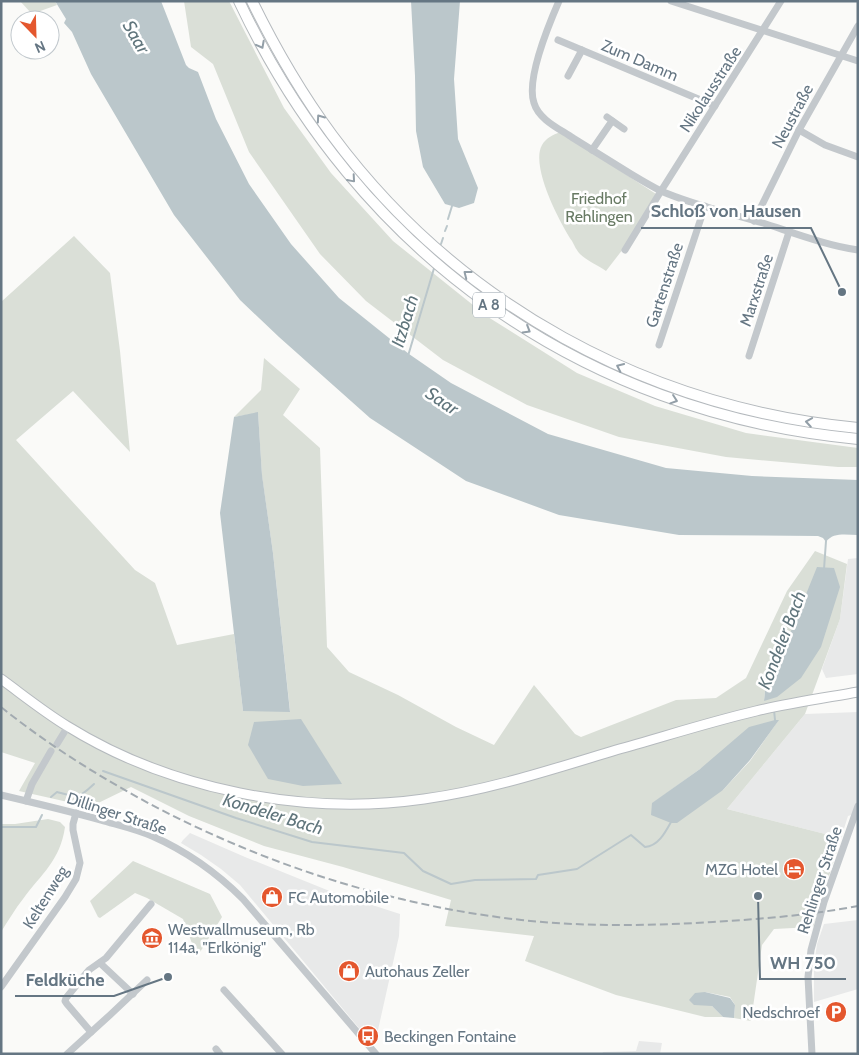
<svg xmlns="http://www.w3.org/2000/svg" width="859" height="1055" font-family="Cabin,sans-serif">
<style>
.built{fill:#e8e9e9}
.green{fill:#dadfd7;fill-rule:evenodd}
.water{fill:#bbc7cb}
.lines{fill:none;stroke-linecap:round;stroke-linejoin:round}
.stream{stroke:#bbc7cb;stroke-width:2}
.major-casing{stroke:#b5babe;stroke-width:11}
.highway-casing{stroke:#b4b9bd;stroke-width:12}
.minor{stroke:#c3c8cc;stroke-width:7}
.major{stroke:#fff;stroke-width:9}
.highway{stroke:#fff;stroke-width:10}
.rail{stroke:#a2aab0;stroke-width:2;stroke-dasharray:8 4;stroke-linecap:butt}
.oneway{stroke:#939fa8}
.labels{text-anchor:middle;stroke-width:5;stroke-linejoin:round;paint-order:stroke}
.shield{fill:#fff;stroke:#939fa8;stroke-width:1}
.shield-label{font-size:15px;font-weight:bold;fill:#657683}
.street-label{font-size:16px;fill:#657683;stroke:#fff}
.park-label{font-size:16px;fill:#687a64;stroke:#fff}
.poi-label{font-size:16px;fill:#657683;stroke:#fff;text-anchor:start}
.water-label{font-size:18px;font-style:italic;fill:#60757c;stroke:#fff}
.leader{fill:none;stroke:#657683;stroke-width:2}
.callout-dot{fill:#657683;stroke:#fff;stroke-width:2}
.callout-label{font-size:18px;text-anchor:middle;font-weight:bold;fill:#657683;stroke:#fff;stroke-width:5;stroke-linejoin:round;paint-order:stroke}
</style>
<rect width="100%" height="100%" fill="#fafaf8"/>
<g class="built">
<polygon points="858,558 858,674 826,678 822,669 840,619 848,559"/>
<polygon points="858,712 858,813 848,816 841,838 727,809 805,714"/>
<polygon points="190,833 245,857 332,892 400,914 399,936 378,1030 368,1039 240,885 221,869 201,855 181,843 183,840"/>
<polygon points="858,920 858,989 814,1002 814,965 817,944 824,924"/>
<polygon points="639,1041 662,1043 660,1054 602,1054 603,1052 636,1051"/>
</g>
<g class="green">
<polygon points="20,1 55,1 57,5 32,14"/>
<polygon points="184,1 229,1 284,108 331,173 393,241 488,317 577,373 655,406 746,433 858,448 858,467 838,467 726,457 619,437 527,405 443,360 366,301 320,254 249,152 213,64 191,47"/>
<path d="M560 132 656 194 623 249 606 271C599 266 586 260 580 254 577 251 574 245 572 241 560 223 530 166 542 145 546 138 553 135 560 132Z"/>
<path d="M74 236 110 273 120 351 130 452 73 391 16 440 135 570 155 583 177 645 234 634 243 711H290L273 553 262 476 258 413 234 417 261 390 264 358 300 389 283 415 320 448 327 647 349 672 398 695 456 727 494 745 534 685 575 734 581 737 676 700 716 698 746 678 787 591 815 551 847 564 840 619 805 714 727 809 841 838 813 927 774 929 762 945 751 1021 734 1018 735 1005 730 997 705 992 712 1006 723 1017H705L616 995 525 961 534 936 445 926 451 900 343 867 264 846 189 816 131 787 90 807 19 791 35 763 1 752V302ZM792 629 764 701 767 672ZM778 721 750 761 723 790 653 803 700 769Z"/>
<path d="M48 819 60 822 65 827C60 861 42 873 23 899 15 909 8 921 1 932V824H15Z"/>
<polygon points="133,861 210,894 222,917 197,957 183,919 147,898 135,893 100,918 98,917 90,901"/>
</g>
<g class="water">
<path d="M55 1H161L186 65 189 68 198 72 216 119 249 184 291 244 339 298 409 354 451 383 548 434 666 468 752 476 858 480V535C846 535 833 532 826 542L823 538 818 536 679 535 559 515 466 481 370 418 279 337 240 300 174 215 91 74 72 32 64 23 66 19Z"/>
<polygon points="411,1 460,1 454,79 458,139 478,188 474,203 459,208 445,204 423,167 416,131 415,76"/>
<polygon points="258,412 262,475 273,553 290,712 243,711 220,513 234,417"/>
<polygon points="817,567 834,568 840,587 821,647 801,678 777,697 764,701 767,672 792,629"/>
<polygon points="301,719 342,784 303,786 268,779 248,745 254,722"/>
<polygon points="775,720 779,720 750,760 723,790 677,823 671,823 651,815 652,803 700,769 749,727"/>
<polygon points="705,992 730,998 735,1005 734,1018 723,1017 712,1006 694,1005 689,1000 695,993"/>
</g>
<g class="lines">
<g class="stream">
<polyline points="448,219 452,206"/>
<polyline points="445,231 447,226"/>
<polyline points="441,244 443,238"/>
<polyline points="408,356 435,265"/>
<polyline points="824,569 826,541"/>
<polyline points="774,710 775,720"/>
<path d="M103 771 236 818 312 842 404 853 423 871 451 884 475 880 536 879 538 875 577 869 631 835 645 847C658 846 665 833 671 822"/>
<path d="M51 797 57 792C79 798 78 799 94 784"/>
<polyline points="1,827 36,827 42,815"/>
</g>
<g class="major-casing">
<path id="major" d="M1 679C23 695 44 712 67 726 170 790 305 816 424 799 490 790 553 769 616 750 663 737 709 722 756 711 789 703 824 698 858 692"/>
</g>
<g class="highway-casing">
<g id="highway">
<path d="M239 1C357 252 581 413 858 439"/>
<path d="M252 1C275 48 301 93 332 135 458 305 648 408 858 428"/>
</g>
</g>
<g class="minor">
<path d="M559 1C549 24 526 80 534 103 539 120 560 129 573 138 592 150 612 162 631 174 641 180 651 186 661 191 693 205 729 213 763 223 794 233 825 245 858 250"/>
<polyline points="671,1 858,61"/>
<polyline points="558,40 715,106"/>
<polyline points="568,76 582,50"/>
<polyline points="607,117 624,129"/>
<polyline points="799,130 825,145 858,157"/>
<polyline points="592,150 612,121"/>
<polyline points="754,221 799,130 858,26"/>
<polyline points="625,250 661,191 781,1"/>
<polyline points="659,345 705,206"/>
<polyline points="749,356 789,232"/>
<polyline points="57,744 65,731"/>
<path d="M1 795C35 803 68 811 101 820 118 825 136 829 152 836 186 851 217 873 243 899L376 1054"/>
<polyline points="26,801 32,784 51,751"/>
<polyline points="100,963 133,994"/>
<polyline points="1,987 65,897 76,879 80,863 73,830 73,824 76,813"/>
<polyline points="224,990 282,1054"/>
<polyline points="91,1032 67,1004 65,1001 66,998 89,970 106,958 151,904"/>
<polyline points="216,1049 220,1054"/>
<polyline points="67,1054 110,1015 147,980"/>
<polyline points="812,1054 808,977 811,950 824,902 858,806"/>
</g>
<use href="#major" class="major"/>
<use href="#highway" class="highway"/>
<path class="rail" d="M1 707C47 744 98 776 150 804 262 863 386 904 513 919 579 927 646 926 713 922 762 919 810 915 858 906"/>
</g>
<defs><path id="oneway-chevron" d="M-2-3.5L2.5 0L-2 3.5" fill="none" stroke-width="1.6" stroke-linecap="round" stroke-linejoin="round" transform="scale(1.25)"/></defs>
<g class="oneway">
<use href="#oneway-chevron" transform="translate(261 45) rotate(62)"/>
<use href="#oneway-chevron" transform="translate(320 118) rotate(-125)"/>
<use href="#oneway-chevron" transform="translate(352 179) rotate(49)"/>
<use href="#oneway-chevron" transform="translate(467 274) rotate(-142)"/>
<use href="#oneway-chevron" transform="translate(527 330) rotate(31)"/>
<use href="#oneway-chevron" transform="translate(620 367) rotate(-155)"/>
<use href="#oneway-chevron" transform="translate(674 400) rotate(19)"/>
<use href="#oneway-chevron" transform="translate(809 422) rotate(-171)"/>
</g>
<defs>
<g id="hotel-disc" transform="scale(1.125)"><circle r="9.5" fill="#e4572e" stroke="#fff"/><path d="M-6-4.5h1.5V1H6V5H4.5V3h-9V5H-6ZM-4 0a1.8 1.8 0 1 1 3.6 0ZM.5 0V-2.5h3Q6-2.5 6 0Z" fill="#fff"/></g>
<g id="shop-disc" transform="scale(1.125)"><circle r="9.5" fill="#e4572e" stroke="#fff"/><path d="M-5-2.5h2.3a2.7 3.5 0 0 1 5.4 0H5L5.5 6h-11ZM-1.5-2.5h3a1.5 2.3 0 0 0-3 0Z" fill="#fff"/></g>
<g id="museum-disc" transform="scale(1.125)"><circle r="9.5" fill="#e4572e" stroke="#fff"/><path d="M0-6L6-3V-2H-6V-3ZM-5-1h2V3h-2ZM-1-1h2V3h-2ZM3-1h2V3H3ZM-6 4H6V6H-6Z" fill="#fff"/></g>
<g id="parking-disc" transform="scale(1.125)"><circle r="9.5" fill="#e4572e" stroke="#fff"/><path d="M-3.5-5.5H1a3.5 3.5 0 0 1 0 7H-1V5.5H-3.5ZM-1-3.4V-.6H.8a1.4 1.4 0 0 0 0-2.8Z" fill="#fff"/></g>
<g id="bus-disc" transform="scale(1.125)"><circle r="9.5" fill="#e4572e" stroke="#fff"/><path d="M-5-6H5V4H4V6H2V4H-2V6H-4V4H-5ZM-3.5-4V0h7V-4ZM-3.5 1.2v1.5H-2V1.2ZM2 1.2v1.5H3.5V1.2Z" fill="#fff"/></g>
</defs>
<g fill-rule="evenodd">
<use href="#hotel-disc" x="794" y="869"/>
<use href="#shop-disc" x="272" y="897"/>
<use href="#museum-disc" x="152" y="938"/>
<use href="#shop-disc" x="349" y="971"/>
<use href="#parking-disc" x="836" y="1012"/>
<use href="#bus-disc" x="368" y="1036"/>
</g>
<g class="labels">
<rect class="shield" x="473" y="292.5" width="32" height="25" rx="4"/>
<g class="shield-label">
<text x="489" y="310">A 8</text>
</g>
<g class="street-label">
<text transform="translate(640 60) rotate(23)" y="6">Zum Damm</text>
<text transform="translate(710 89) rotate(-57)" y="6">Nikolausstraße</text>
<text transform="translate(792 116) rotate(-62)" y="6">Neustraße</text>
<text transform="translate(664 285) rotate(-72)" y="6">Gartenstraße</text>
<text transform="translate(756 290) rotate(-72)" y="6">Marxstraße</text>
<text transform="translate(117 813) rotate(18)" y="6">Dillinger Straße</text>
<text transform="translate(819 880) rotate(-72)" y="6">Rehlinger Straße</text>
<text transform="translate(45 897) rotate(-58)" y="6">Keltenweg</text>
</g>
<g class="park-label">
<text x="599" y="204">Friedhof<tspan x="599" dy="18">Rehlingen</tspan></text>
</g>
<g class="poi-label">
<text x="778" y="875" text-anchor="end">MZG Hotel</text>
<text x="288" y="903">FC Automobile</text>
<text x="168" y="935">Westwallmuseum, Rb<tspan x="168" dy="18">114a, "Erlkönig"</tspan></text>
<text x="365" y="977">Autohaus Zeller</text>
<text x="820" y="1018" text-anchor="end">Nedschroef</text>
<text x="384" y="1042">Beckingen Fontaine</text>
</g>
<g class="water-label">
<text transform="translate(136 37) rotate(60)" y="6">Saar</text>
<text transform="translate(405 321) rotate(-73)" y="6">Itzbach</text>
<text transform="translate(442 401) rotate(34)" y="6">Saar</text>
<text transform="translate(782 640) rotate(-69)" y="6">Kondeler Bach</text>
<text transform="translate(273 814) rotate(17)" y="6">Kondeler Bach</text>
</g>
</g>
<path class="leader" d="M842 292L811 228H641M758 896L760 979H846M168 977L114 996H15"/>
<g class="callout-dot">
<circle cx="842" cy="292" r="5"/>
<circle cx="758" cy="896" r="5"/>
<circle cx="168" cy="977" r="5"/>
</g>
<g class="callout-label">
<text x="726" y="217">Schloß von Hausen</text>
<text x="803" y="969">WH 750</text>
<text x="65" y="986">Feldküche</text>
</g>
<rect width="859" height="1055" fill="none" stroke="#657683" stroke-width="5"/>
<g transform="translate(35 35) rotate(157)"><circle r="24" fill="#ffffff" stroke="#c1c8cd"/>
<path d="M0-4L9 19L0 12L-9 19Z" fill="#e4572e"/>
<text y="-8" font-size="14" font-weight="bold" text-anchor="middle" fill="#657683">N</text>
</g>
</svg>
